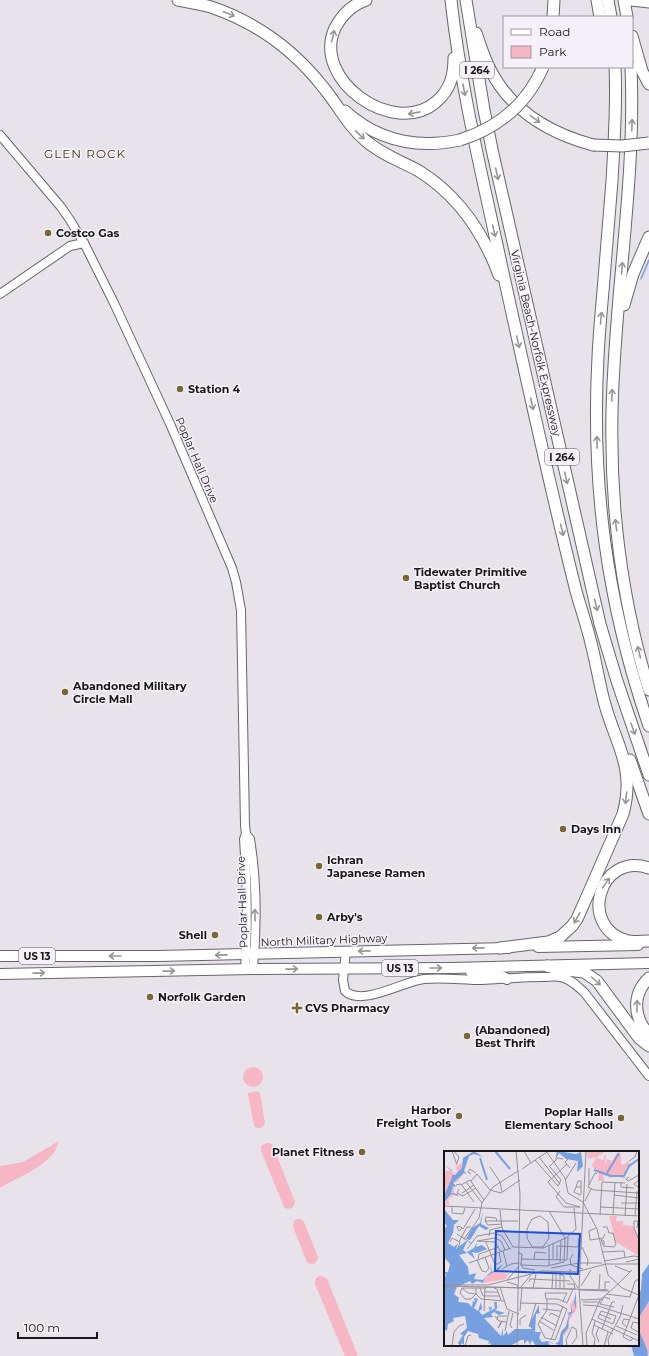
<svg xmlns="http://www.w3.org/2000/svg" width="649" height="1356" font-family="Montserrat,sans-serif">
<style>
.green{fill:#f7b6c3}
.water{fill:#76a0df}
.lines{fill:none;stroke-linecap:round;stroke-linejoin:round}
.stream{stroke:#76a0df;stroke-width:1.5}
.minor-casing{stroke:#69646c;stroke-width:10}
.major-casing{stroke:#69646c;stroke-width:12}
.highway-casing{stroke:#69646c;stroke-width:13}
.minor{stroke:#fff;stroke-width:8}
.major{stroke:#fff;stroke-width:10}
.highway{stroke:#fff;stroke-width:11}
.highway-bridge-casing{stroke:#69646c;stroke-width:13;stroke-linecap:butt}
.highway-bridge{stroke:#fff;stroke-width:11}
.oneway{stroke:#979697}
.poi-dot{fill:#7a6635;stroke:#f5f0f9;stroke-width:1.5}
.labels{text-anchor:middle;stroke-width:3;stroke-linejoin:round;paint-order:stroke}
.shield{fill:#f5f0f9;stroke:#5a575c;stroke-width:1}
.shield-label{font-size:10px;font-weight:bold;fill:#171618}
.poi-label{font-size:11px;font-weight:bold;fill:#171618;stroke:#f5f0f9;text-anchor:start}
.street-label{font-size:11px;fill:#171618;stroke:#f5f0f9}
.neighbourhood-label{font-size:12px;letter-spacing:1px;fill:#45350c;stroke:#f5f0f9}
.inset-river{fill:none;stroke:#76a0df;stroke-width:2}
.inset-road{fill:none;stroke:#949197;stroke-width:1}
.view{fill:#1d4ed8;fill-opacity:0.15;stroke:#1d4ed8;stroke-width:2}
.inset-edge{fill:none;stroke:#171618;stroke-width:2}
</style>
<rect width="100%" height="100%" fill="#e8e3eb"/>
<g class="green">
<circle cx="253" cy="1077" r="10"/>
<path d="M258 1091 260 1093 265 1123C263 1129 257 1130 254 1125L248 1095V1093Z"/>
<path d="M59 1141C54 1165 19 1176 0 1188V1166L23 1162Z"/>
<path d="M266 1143H270L273 1146 295 1202C294 1208 289 1211 284 1207L261 1151V1146Z"/>
<path d="M297 1219H301L304 1222 318 1257C317 1264 312 1266 307 1262L293 1227 294 1221Z"/>
<polygon points="320,1276 324,1277 327,1279 358,1356 345,1356 315,1284 316,1278"/>
<path d="M649 1301V1356L638 1328C638 1318 644 1309 649 1301Z"/>
</g>
<g class="water">
<polygon points="649,1264 649,1301 640,1316 638,1323 638,1296 641,1290 642,1274"/>
<polygon points="638,1328 647,1349 648,1356 634,1356 631,1345 638,1345"/>
</g>
<g class="lines">
<polyline class="stream" points="641,279 649,260"/>
<g class="minor-casing">
<g id="minor">
<path d="M0 135 61 207 70 220 84 243 114 303 171 426 232 568 236 582 241 610 245 825 246 834 250 839C257 882 257 926 253 969"/>
<polyline points="0,294 70,246 84,243"/>
<path d="M346 951 343 980 345 991C362 1007 404 981 424 979 443 977 463 980 482 980 502 979 522 977 543 977 549 977 555 976 561 977 571 979 577 986 584 992L649 1076"/>
<path d="M245 969C248 926 247 883 244 839L246 834"/>
</g>
</g>
<g class="major-casing">
<g id="major">
<polyline points="538,947 638,945"/>
<polyline points="0,956 158,956 508,948"/>
<path d="M471 972C482 974 499 973 507 979"/>
<polyline points="0,974 253,969 452,968 649,963"/>
</g>
</g>
<g class="highway-casing">
<g id="highway">
<path d="M178 0C189 2 200 4 211 7 255 22 294 50 323 87 338 105 348 126 366 141 382 155 401 161 419 171 459 196 483 232 499 275"/>
<path d="M366 0C351 5 342 15 335 28 311 80 394 138 436 102 450 90 454 76 454 58"/>
<path d="M451 0C461 91 483 179 502 268 526 376 549 484 576 591 581 609 587 626 591 643 596 662 599 682 604 701 615 744 636 766 623 814L585 901 577 919 572 926 560 937 548 942 500 948"/>
<polyline points="466,0 484,110 493,154 600,624 617,681 649,775"/>
<polyline points="597,0 600,17"/>
<polyline points="608,0 611,17"/>
<polyline points="624,0 627,17"/>
<polyline points="631,0 649,2"/>
<polyline points="553,17 554,0"/>
<path d="M476 33C480 44 483 55 488 65 508 109 549 133 593 145"/>
<polyline points="632,36 642,71 649,84"/>
<path d="M615 67C617 105 614 143 612 181 609 217 606 254 603 291 601 313 599 335 598 357 591 486 607 604 649 726"/>
<path d="M631 67C636 183 614 298 612 413 610 506 622 601 649 690"/>
<path d="M345 111C378 141 417 149 460 140"/>
<polyline points="624,305 633,274 649,237"/>
<polyline points="630,760 649,814"/>
<path d="M649 868C599 851 577 928 628 941 634 942 642 941 649 941"/>
<polyline points="547,966 566,970 584,972 597,981 639,1038 649,1046"/>
<path d="M649 978C632 994 633 1018 649 1034"/>
</g>
</g>
<use href="#minor" class="minor"/>
<use href="#major" class="major"/>
<use href="#highway" class="highway"/>
<g class="highway-bridge-casing">
<g id="highway-bridge">
<path d="M460 140C498 128 527 104 543 67"/>
<polyline points="593,145 622,146 649,143"/>
</g>
</g>
<use href="#highway-bridge" class="highway-bridge"/>
</g>
<defs><path id="oneway-shaft" d="M-6 0H5M1.5-3L5.5 0L1.5 3" fill="none" stroke-width="1.6" stroke-linecap="round" stroke-linejoin="round"/></defs>
<g class="oneway">
<use href="#oneway-shaft" transform="translate(229 14) rotate(22)"/>
<use href="#oneway-shaft" transform="translate(333 36) rotate(-76)"/>
<use href="#oneway-shaft" transform="translate(464 90) rotate(80)"/>
<use href="#oneway-shaft" transform="translate(414 113) rotate(169)"/>
<use href="#oneway-shaft" transform="translate(535 119) rotate(36)"/>
<use href="#oneway-shaft" transform="translate(632 125) rotate(-88)"/>
<use href="#oneway-shaft" transform="translate(360 135) rotate(44)"/>
<use href="#oneway-shaft" transform="translate(497 174) rotate(77)"/>
<use href="#oneway-shaft" transform="translate(494 231) rotate(77)"/>
<use href="#oneway-shaft" transform="translate(622 268) rotate(-86)"/>
<use href="#oneway-shaft" transform="translate(601 318) rotate(-85)"/>
<use href="#oneway-shaft" transform="translate(518 342) rotate(78)"/>
<use href="#oneway-shaft" transform="translate(612 395) rotate(-88)"/>
<use href="#oneway-shaft" transform="translate(532 404) rotate(77)"/>
<use href="#oneway-shaft" transform="translate(597 442) rotate(-91)"/>
<use href="#oneway-shaft" transform="translate(566 478) rotate(77)"/>
<use href="#oneway-shaft" transform="translate(616 525) rotate(-97)"/>
<use href="#oneway-shaft" transform="translate(562 530) rotate(76)"/>
<use href="#oneway-shaft" transform="translate(596 605) rotate(76)"/>
<use href="#oneway-shaft" transform="translate(639 652) rotate(-104)"/>
<use href="#oneway-shaft" transform="translate(633 729) rotate(71)"/>
<use href="#oneway-shaft" transform="translate(626 798) rotate(97)"/>
<use href="#oneway-shaft" transform="translate(606 883) rotate(-55)"/>
<use href="#oneway-shaft" transform="translate(255 915) rotate(-91)"/>
<use href="#oneway-shaft" transform="translate(577 918) rotate(119)"/>
<use href="#oneway-shaft" transform="translate(478 948) rotate(179)"/>
<use href="#oneway-shaft" transform="translate(364 951) rotate(179)"/>
<use href="#oneway-shaft" transform="translate(221 955) rotate(179)"/>
<use href="#oneway-shaft" transform="translate(115 956) rotate(-180)"/>
<use href="#oneway-shaft" transform="translate(436 968)"/>
<use href="#oneway-shaft" transform="translate(292 969) rotate(-1)"/>
<use href="#oneway-shaft" transform="translate(169 971) rotate(-1)"/>
<use href="#oneway-shaft" transform="translate(39 973) rotate(-1)"/>
<use href="#oneway-shaft" transform="translate(596 981) rotate(42)"/>
<use href="#oneway-shaft" transform="translate(637 1006) rotate(-89)"/>
</g>
<g class="poi-dot">
<circle cx="48" cy="233" r="4"/>
<circle cx="180" cy="389" r="4"/>
<circle cx="406" cy="578" r="4"/>
<circle cx="65" cy="692" r="4"/>
<circle cx="563" cy="829" r="4"/>
<circle cx="319" cy="866" r="4"/>
<circle cx="319" cy="917" r="4"/>
<circle cx="215" cy="935" r="4"/>
<circle cx="150" cy="997" r="4"/>
<path d="M295 1002h4v4h4v4h-4v4h-4v-4h-4v-4h4z"/>
<circle cx="467" cy="1036" r="4"/>
<circle cx="459" cy="1116" r="4"/>
<circle cx="621" cy="1118" r="4"/>
<circle cx="362" cy="1152" r="4"/>
</g>
<g class="labels">
<g class="shield">
<rect x="460" y="62" width="34" height="16" rx="3"/>
<rect x="545" y="449" width="34" height="16" rx="3"/>
<rect x="19" y="948" width="36" height="16" rx="3"/>
<rect x="382" y="960" width="36" height="16" rx="3"/>
</g>
<g class="shield-label">
<text x="477" y="74">I 264</text>
<text x="562" y="461">I 264</text>
<text x="37" y="960">US 13</text>
<text x="400" y="972">US 13</text>
</g>
<g class="poi-label">
<text x="56" y="237">Costco Gas</text>
<text x="188" y="393">Station 4</text>
<text x="414" y="576">Tidewater Primitive<tspan x="414" dy="13">Baptist Church</tspan></text>
<text x="73" y="690">Abandoned Military<tspan x="73" dy="13">Circle Mall</tspan></text>
<text x="571" y="833">Days Inn</text>
<text x="327" y="864">Ichran<tspan x="327" dy="13">Japanese Ramen</tspan></text>
<text x="327" y="921">Arby's</text>
<text x="207" y="939" text-anchor="end">Shell</text>
<text x="158" y="1001">Norfolk Garden</text>
<text x="305" y="1012">CVS Pharmacy</text>
<text x="475" y="1034">(Abandoned)<tspan x="475" dy="13">Best Thrift</tspan></text>
<text x="451" y="1114" text-anchor="end">Harbor<tspan x="451" dy="13">Freight Tools</tspan></text>
<text x="613" y="1116" text-anchor="end">Poplar Halls<tspan x="613" dy="13">Elementary School</tspan></text>
<text x="354" y="1156" text-anchor="end">Planet Fitness</text>
</g>
<g class="street-label">
<text transform="translate(536 343) rotate(77)" y="4">Virginia Beach-Norfolk Expressway</text>
<text transform="translate(197 460) rotate(67)" y="4">Poplar Hall Drive</text>
<text transform="translate(242 902) rotate(-92)" y="4">Poplar Hall Drive</text>
<text transform="translate(324 940) rotate(-2)" y="4">North Military Highway</text>
</g>
<g class="neighbourhood-label">
<text x="85" y="158">GLEN ROCK</text>
</g>
</g>
<g transform="translate(444 1151)">
<rect width="195" height="195" fill="#e8e3eb"/>
<path d="M143 0H162L149 9 151 6 144 8ZM174 1 177 4V13L180 14 183 10 186 13 182 17 181 28 173 25 166 27 159 23 160 30H154L155 20H151L148 14 151 9 153 7 159 9 162 2 161 13 163 8 168 10ZM18 12V18L8 25 0 45V21L7 19 10 23 13 20 12 16ZM19 23 14 30 10 32V42L15 45 19 46H20L10 44 4 49 6 53 0 54 7 43 9 32ZM165 65H173L172 70H179V74L189 75 195 89V105L172 91ZM53 120 64 123 62 128 40 132 42 125ZM132 144V149L131 150V152L133 150V157L125 170V178L118 188 124 176 125 165 130 160 127 161 126 154Z" fill="#f7b6c3"/>
<path d="M30 0 39 6 47 0 39 6 30 3 25 5 20 20 23 23 20 22 9 32 13 36 9 35 7 42 13 43 15 45 7 43 0 52V45L8 26V20L0 14 8 19V24H11L18 17 19 7ZM113 0 132 3 137 1 139 15 133 21 134 10 122 8 115 2 111 10ZM0 58 9 69H15L10 74 9 82 4 92 7 94 10 90 7 94 10 96 14 92 12 98 22 90 23 91 19 99 23 102 15 104 24 116 25 124 32 122 30 128 39 129 43 124 47 121 46 112 48 121 59 113 54 120 64 122 53 120 42 125 39 132 33 130 28 133 26 130 13 136 10 143 15 147 14 151 24 152 28 156 29 150 31 151 30 147 34 148 30 157 34 160 37 151 38 158 35 160 38 164 46 160 44 155 46 157 48 155 47 160 51 157 50 151H53V157L60 151 51 159 61 162 55 164 50 161 47 163 49 166 40 167 57 185 59 177V185L63 180 64 184 71 178H88L85 174 95 154V161L97 162 92 163 91 181H97L95 187 98 191 104 190 111 193 115 190 117 181 122 175 125 163 123 162 127 161V155L128 161 132 158 130 152 132 140V158L125 165 124 177 119 184V195L104 191 106 195H92L88 189 86 194 84 189 80 193V189H77L66 195H48L46 192 44 193 45 190 35 187 34 183 24 180 20 186V194L18 192 16 195 14 192 19 184 16 183 23 177 21 165 9 167 10 170 4 173 3 180 0 178V128L2 124 0 121H4L6 113 0 106V78L3 75 0 71ZM39 61 37 73 45 77 42 79 35 75 26 89 22 88 28 77 36 72ZM33 91 32 96 38 94 43 98 33 102 28 101 31 108 23 101 30 97Z" fill="#76a0df"/>
<path class="inset-river" d="M51 0 66 18M36 7 43 29M150 19 167 25H180M163 22 175 2M180 25 185 15 195 8"/>
<path class="inset-road" d="M8 0 13 14M10 0 15 6 13 12M72 0 76 43 73 195M80 0 87 12M102 0 121 27 124 42 139 51 153 78 164 124 178 137 195 144M95 6 116 33M124 8 121 11 126 17M91 9 114 35 117 29 106 16M185 10 191 6 193 0M123 13 104 31 122 52 136 56M46 16 56 31 58 41M105 16 114 7 119 8M145 17V34M78 18 103 1M27 23 24 21 26 18 32 22M153 23 151 22 144 36 150 39 195 42M185 26 182 28 184 30 195 24M122 28 132 12M195 29 190 33 195 37M27 30 33 23 46 39M22 31 38 52M177 31V36L190 37M12 34 17 33 30 51M17 34 26 29 40 49M132 36 134 30H137V43L136 44 130 41 132 36H137M15 38 13 42 19 45 32 37M46 39 57 42 76 29M116 40 112 46 120 56H136M18 42 30 34M170 44 195 47M141 50 147 38M177 52H195M0 55 195 65M8 56V62L19 63 21 57M157 56 195 58M56 59 58 77 69 96M156 64 158 31 181 32M169 64 171 31M96 65 104 71 105 87 99 96H88L83 87V78L88 68ZM181 65 183 33M191 65 193 40M41 70H74M41 70 44 74 58 73M41 70 42 66 52 67 53 70M159 76H163L165 82H169L172 93 170 96 159 95M18 77 15 80 13 76 14 75 17 76 19 78M152 77 145 80 146 89 159 87 161 83M193 77 194 70H190V77L195 89M19 78 31 58M13 83 27 92M45 85 46 79 58 76M20 88 35 67 38 52 49 36 74 20M157 88 160 90V94H159ZM33 90 51 87 57 90 61 99M33 90 51 91 57 101M6 91 8 87 16 91 14 97M15 91 23 76H27M42 91 51 114 57 111 55 101M113 95 134 96 135 87M69 96 99 97 122 87 132 78 130 57M138 96 144 109 143 115M23 98 33 85 50 82 58 85 66 98M59 100 63 115M158 101 180 100 181 107M74 102 78 103 77 114 103 115 120 111 121 87 105 60M129 103 126 108 127 114 139 118M77 108 123 109 124 86M90 108 91 101 102 102M109 108V93M33 109 38 120 42 121 45 117 41 106M34 109 35 103 55 96M113 109V95M160 110 190 105 195 106M116 111 117 90M182 111 195 108M25 112 67 97M76 112 79 117 91 119M105 115V94M171 115 186 121M107 117 135 112H158M58 118 67 113 74 112M126 118V125L134 137M113 122 120 125V138M63 129 75 115M63 131 73 134 75 138M85 131 86 128 126 130M0 134H44L99 120 132 121 162 113H195M173 134 188 119M0 135 164 139M137 135 147 119M56 136 63 158 75 163M18 137H42M18 137 16 142 21 148H27L32 143M18 137 24 142 32 143M32 137V143L37 148 60 150M36 137 39 145H56M50 137 53 138 57 149M76 137 87 124M89 137 92 123M108 137 109 122M112 137V122M116 137V123M155 138 156 123M135 139 165 140M157 139H161V131H166M41 141H54M162 143 186 146 191 130 195 128M103 148V159L94 173 101 187 111 189 123 158M166 148 160 146 156 153 170 156M137 149 158 148M119 150 123 142H101L102 148H114L123 152M139 151H155M76 152 113 153 123 158M123 152 129 138M139 154 154 155 195 168M99 158 117 160M40 160 41 136 131 138 130 133H123M76 160 78 136M157 160 172 165 169 173 154 167ZM155 163 167 168M51 165 55 170 63 171M105 165 107 162 115 166M97 166 113 175M148 168 195 190M53 169 54 165H63M95 170 109 179M57 171 54 177 58 171M76 174V168L82 164M150 174 169 183M172 175 193 184M85 176 92 152M155 176 152 183 155 191M183 176 178 172 180 168 186 169M68 177 66 174 69 162M158 178 168 151H171M61 180 65 160M194 181 187 177 189 171 195 172M180 183 195 144M180 183 179 186 187 190 189 187M107 189 119 155M8 195 10 181 15 175 20 173M21 195 24 185 27 184M123 195 122 189 128 176 132 178 133 186 128 193M139 195 135 137 142 0M143 195 142 182 156 149 173 134M150 195 151 188 148 182 151 170M160 195 164 181M165 195 164 188 176 166 179 154"/>
<path class="view" d="M52 80 136 83 134 123 51 120Z"/>
<rect width="195" height="195" class="inset-edge"/>
</g>
<rect x="503" y="16" width="130" height="52" fill="#f5f0f9" stroke="#9c999f"/>
<rect x="511" y="29" width="20" height="6" fill="#ffffff" stroke="#9c999f"/>
<text x="539" y="36" font-size="12" fill="#171618">Road</text>
<rect x="511" y="46" width="20" height="12" fill="#f7b6c3" stroke="#9c999f"/>
<text x="539" y="56" font-size="12" fill="#171618">Park</text>
<path d="M18 1332v6h79v-6" fill="none" stroke="#171618" stroke-width="2"/>
<text x="24" y="1332" font-size="12" fill="#171618" stroke="#f5f0f9" stroke-width="3" paint-order="stroke">100 m</text>
</svg>
